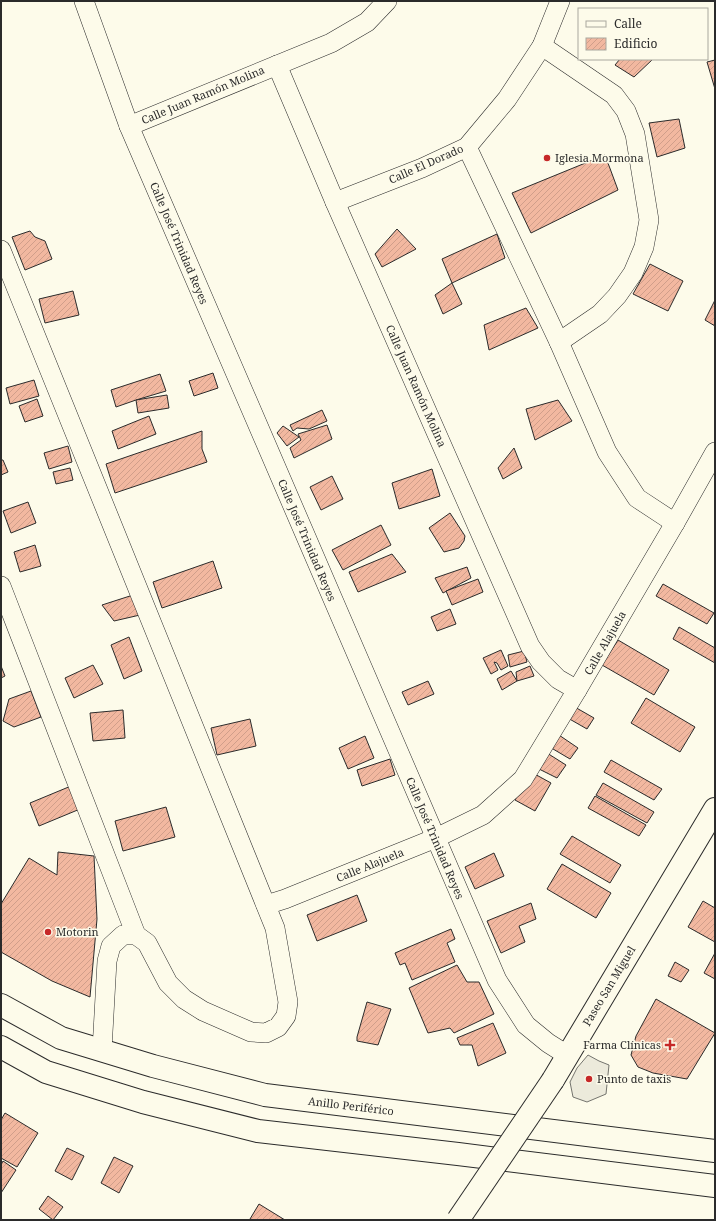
<svg xmlns="http://www.w3.org/2000/svg" width="716" height="1221" font-family="'Noto Serif',serif">
<style>
.parking{fill:#eceadb;stroke:#74746e}
.building{fill:url(#building-hatch);stroke:#2b2b2b}
.lines{fill:none;stroke-linecap:round;stroke-linejoin:round}
.minor-casing{stroke:#2b2b2b;stroke-width:20}
.tertiary-casing{stroke:#2b2b2b;stroke-width:24}
.trunk-casing{stroke:#2b2b2b;stroke-width:24}
.minor{stroke:#fdfbea;stroke-width:19}
.tertiary{stroke:#fdfbea;stroke-width:22}
.trunk{stroke:#fdfbea;stroke-width:22}
.tertiary-bridge-casing{stroke:#2b2b2b;stroke-width:24;stroke-linecap:butt}
.tertiary-bridge{stroke:#fdfbea;stroke-width:22}
.poi-dot{fill:#c62828;stroke:#fdfbea;stroke-width:1.5}
.labels{text-anchor:middle;stroke-width:3;stroke-linejoin:round;paint-order:stroke}
.street-label{font-size:11px;fill:#2b2b2b;stroke:#fdfbea}
.poi-label{font-size:11px;fill:#2b2b2b;stroke:#fdfbea;text-anchor:start}
</style>
<defs>
<pattern id="building-hatch" width="6" height="6" patternUnits="userSpaceOnUse"><rect width="6" height="6" fill="#f2b8a0"/><path d="M-1 1l2-2M0 6l6-6M5 7l2-2" fill="none" stroke="#d09e8a"/></pattern>
</defs>
<rect width="100%" height="100%" fill="#fdfbea"/>
<polygon class="parking" points="588,1055 599,1061 609,1065 606,1094 587,1102 573,1097 570,1082 577,1068"/>
<g class="building">
<polygon points="620,59 653,59 634,77 615,65"/>
<polygon points="715,60 715,89 707,62"/>
<polygon points="679,119 685,148 657,157 649,123"/>
<polygon points="605,155 618,190 531,233 512,193"/>
<polygon points="397,229 416,249 382,267 375,254"/>
<polygon points="30,231 35,237 45,241 52,259 25,270 12,237"/>
<polygon points="497,234 505,258 452,283 442,259"/>
<polygon points="650,264 683,281 668,311 633,294"/>
<polygon points="452,283 462,304 443,314 435,295"/>
<polygon points="73,291 79,315 45,323 39,299"/>
<polygon points="715,300 715,326 705,320"/>
<polygon points="526,308 538,328 489,350 484,325"/>
<polygon points="213,373 218,388 194,396 189,381"/>
<polygon points="160,374 166,391 136,400 116,407 111,390"/>
<polygon points="34,380 39,396 10,404 6,388"/>
<polygon points="167,395 169,408 138,413 136,400"/>
<polygon points="37,399 43,416 25,422 19,406"/>
<polygon points="558,400 572,421 535,440 526,409"/>
<polygon points="322,410 327,421 309,429 297,428 293,431 290,425"/>
<polygon points="149,416 156,434 118,449 112,431"/>
<polygon points="327,425 332,439 294,458 290,448 301,440 298,434"/>
<polygon points="283,426 299,437 287,446 277,433"/>
<polygon points="202,431 202,449 207,462 115,493 106,464"/>
<polygon points="68,446 72,462 49,469 44,453"/>
<polygon points="514,448 522,468 503,479 498,468"/>
<polygon points="1,460 3,460 8,472 1,475"/>
<polygon points="70,468 73,480 56,484 53,472"/>
<polygon points="432,469 440,496 399,509 392,483"/>
<polygon points="332,476 343,499 321,510 310,487"/>
<polygon points="28,502 36,523 11,533 3,511"/>
<polygon points="450,513 465,536 464,541 459,548 444,552 429,528"/>
<polygon points="381,525 391,545 343,570 332,550"/>
<polygon points="35,545 41,566 20,572 14,552"/>
<polygon points="392,554 406,572 358,592 349,572"/>
<polygon points="213,561 222,588 162,608 153,582"/>
<polygon points="467,567 471,578 443,593 435,578"/>
<polygon points="478,579 483,592 452,605 446,591"/>
<polygon points="663,584 714,613 707,624 656,596"/>
<polygon points="133,595 140,615 114,621 102,605"/>
<polygon points="450,609 456,624 437,631 431,617"/>
<polygon points="679,627 715,648 715,663 673,639"/>
<polygon points="129,637 142,671 124,679 111,645"/>
<polygon points="618,640 669,670 654,695 602,665"/>
<polygon points="501,650 508,666 501,670 497,663 494,662 498,670 491,674 483,658"/>
<polygon points="524,651 527,662 510,667 508,655"/>
<polygon points="93,665 103,684 74,698 65,678"/>
<polygon points="1,666 5,676 1,678"/>
<polygon points="530,666 534,676 517,681 516,672"/>
<polygon points="511,671 517,681 502,690 497,679"/>
<polygon points="428,681 434,694 408,705 402,692"/>
<polygon points="31,691 41,717 14,727 3,721 9,699"/>
<polygon points="646,698 695,727 680,752 631,723"/>
<polygon points="573,706 594,718 587,729 566,717"/>
<polygon points="123,710 125,738 93,741 90,713"/>
<polygon points="250,719 256,746 217,755 211,728"/>
<polygon points="556,733 578,748 570,759 548,746"/>
<polygon points="365,736 374,758 348,769 339,748"/>
<polygon points="547,753 566,765 557,778 537,768"/>
<polygon points="390,759 395,775 362,786 357,770"/>
<polygon points="611,760 662,789 654,800 604,772"/>
<polygon points="531,772 551,783 535,811 515,800"/>
<polygon points="603,783 654,812 647,823 596,795"/>
<polygon points="71,786 80,809 39,826 30,803"/>
<polygon points="595,796 646,825 639,836 588,808"/>
<polygon points="166,807 175,837 123,851 115,821"/>
<polygon points="572,836 621,865 610,883 560,854"/>
<polygon points="58,852 94,856 97,919 90,997 52,981 1,952 1,904 29,858 57,875"/>
<polygon points="494,853 504,876 475,889 465,867"/>
<polygon points="562,864 611,893 596,918 547,889"/>
<polygon points="357,895 367,921 317,941 307,915"/>
<polygon points="703,901 715,908 715,942 688,927"/>
<polygon points="531,903 536,919 519,926 525,942 501,953 487,921"/>
<polygon points="451,929 455,939 447,943 455,962 412,980 405,963 400,965 395,953"/>
<polygon points="715,953 715,979 704,973"/>
<polygon points="675,962 689,970 681,982 668,976"/>
<polygon points="457,965 467,982 479,982 494,1014 454,1033 450,1028 428,1033 409,988"/>
<polygon points="656,999 715,1033 687,1079 653,1073 638,1067 631,1055 636,1036"/>
<polygon points="367,1002 391,1009 378,1045 357,1041 357,1037"/>
<polygon points="493,1023 506,1053 478,1066 472,1045 460,1045 457,1038"/>
<polygon points="5,1113 38,1133 17,1167 1,1158 1,1120"/>
<polygon points="67,1148 84,1156 72,1180 55,1171"/>
<polygon points="114,1157 133,1166 119,1193 101,1183"/>
<polygon points="3,1161 16,1170 1,1193 1,1165"/>
<polygon points="48,1196 63,1207 53,1220 39,1209"/>
<polygon points="259,1204 285,1220 252,1220 250,1219"/>
</g>
<g class="lines">
<g class="minor-casing">
<g id="minor">
<polyline points="84,1 129,126 497,980 526,1025 548,1043 567,1055"/>
<polyline points="542,46 614,95 626,111 635,134 649,220 644,247 633,273 617,296 600,314 559,342"/>
<polyline points="277,65 335,202 530,646 541,662 558,679 577,690"/>
<polyline points="129,126 331,43 367,22 387,1"/>
<polyline points="467,147 559,342 607,452 637,498 675,523"/>
<polyline points="335,202 422,168 467,147 507,99 542,46 560,1"/>
<polyline points="1,250 275,928 288,1002 286,1016 278,1027 266,1033 251,1032 203,1011 184,999 168,983 147,943 136,935 123,935 111,946 107,961 102,1050"/>
<polyline points="1,586 136,935"/>
<polyline points="266,905 285,899 436,838 483,815 523,779 577,690 675,523 715,452"/>
</g>
</g>
<g class="tertiary-casing">
<polyline id="tertiary" points="553,1080 715,809"/>
</g>
<g class="trunk-casing">
<g id="trunk">
<polyline points="1,1005 61,1038 153,1066 265,1095 715,1151"/>
<polyline points="1,1047 46,1072 143,1102 258,1131 458,1154 715,1186"/>
</g>
</g>
<use href="#minor" class="minor"/>
<use href="#tertiary" class="tertiary"/>
<use href="#trunk" class="trunk"/>
<g class="tertiary-bridge-casing">
<polyline id="tertiary-bridge" points="458,1220 553,1080"/>
</g>
<use href="#tertiary-bridge" class="tertiary-bridge"/>
</g>
<g class="poi-dot">
<circle cx="547" cy="158" r="4"/>
<circle cx="48" cy="932" r="4"/>
<path d="M668 1039h4v4h4v4h-4v4h-4v-4h-4v-4h4z"/>
<circle cx="589" cy="1079" r="4"/>
</g>
<g class="labels">
<g class="street-label">
<text transform="translate(203 95) rotate(-23)" y="4">Calle Juan Ramón Molina</text>
<text transform="translate(426 164) rotate(-24)" y="4">Calle El Dorado</text>
<text transform="translate(179 243) rotate(67)" y="4">Calle José Trinidad Reyes</text>
<text transform="translate(416 386) rotate(66)" y="4">Calle Juan Ramón Molina</text>
<text transform="translate(307 540) rotate(67)" y="4">Calle José Trinidad Reyes</text>
<text transform="translate(605 643) rotate(-60)" y="4">Calle Alajuela</text>
<text transform="translate(435 838) rotate(67)" y="4">Calle José Trinidad Reyes</text>
<text transform="translate(370 865) rotate(-22)" y="4">Calle Alajuela</text>
<text transform="translate(609 986) rotate(-59)" y="4">Paseo San Miguel</text>
<text transform="translate(351 1106) rotate(7)" y="4">Anillo Periférico</text>
</g>
<g class="poi-label">
<text x="555" y="162">Iglesia Mormona</text>
<text x="56" y="936">Motorin</text>
<text x="661" y="1049" text-anchor="end">Farma Clínicas</text>
<text x="597" y="1083">Punto de taxis</text>
</g>
</g>
<rect width="716" height="1221" fill="none" stroke="#2b2b2b" stroke-width="4"/>
<rect x="578" y="8" width="130" height="52" fill="#fdfbea" stroke="#a9a89e"/>
<rect x="586" y="21" width="20" height="6" fill="#fdfbea" stroke="#a9a89e"/>
<text x="614" y="28" font-size="12" fill="#2b2b2b">Calle</text>
<rect x="586" y="38" width="20" height="12" fill="url(#building-hatch)" stroke="#a9a89e"/>
<text x="614" y="48" font-size="12" fill="#2b2b2b">Edificio</text>
</svg>
